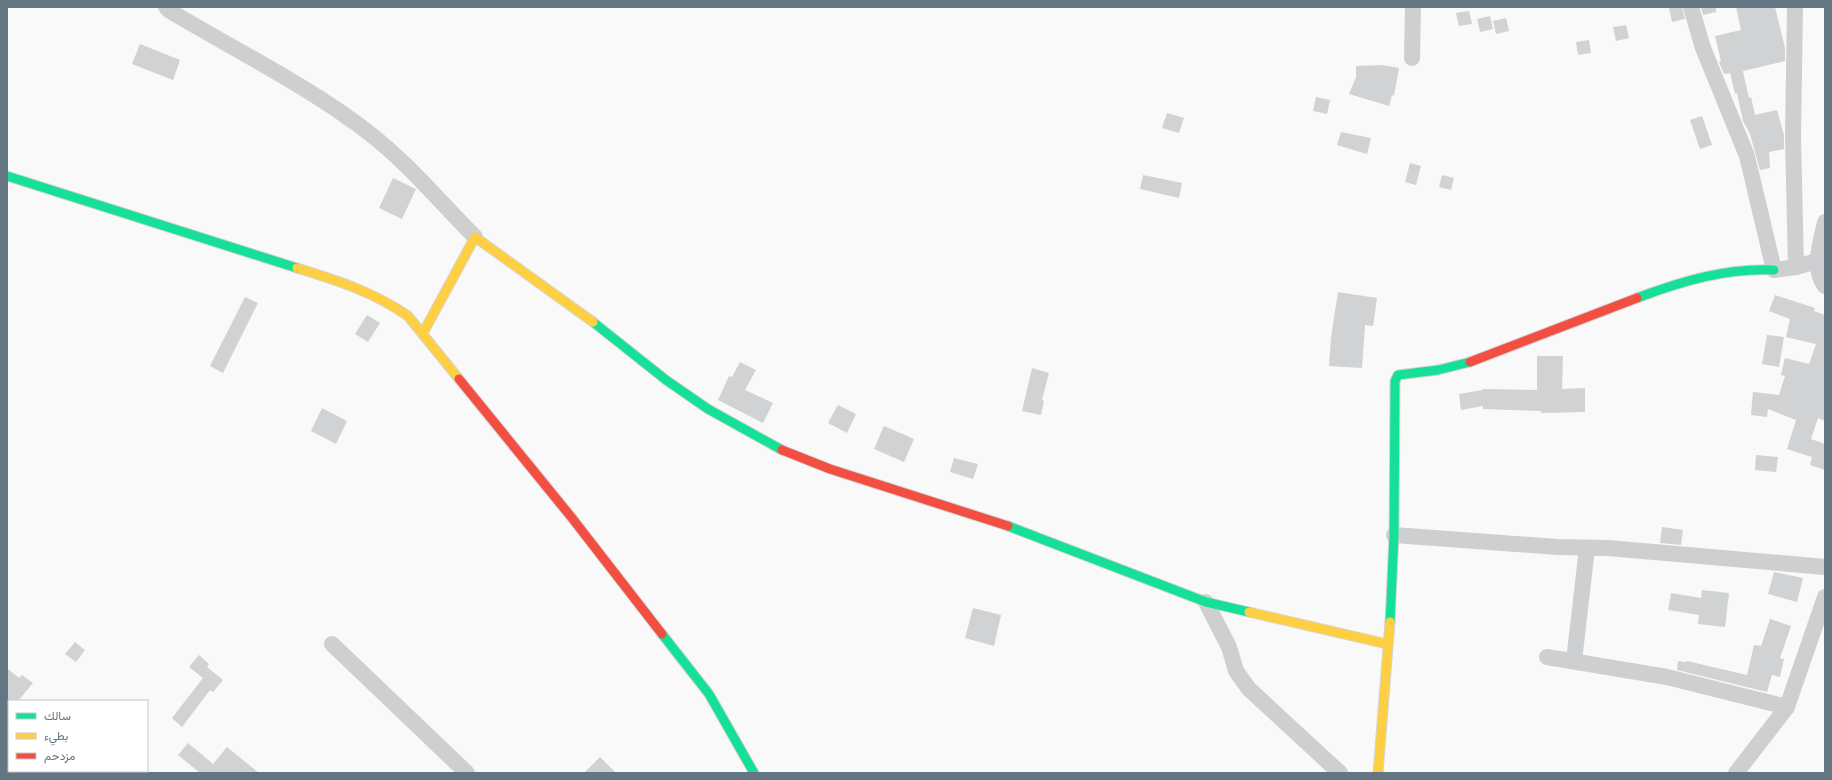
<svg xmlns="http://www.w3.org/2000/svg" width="1832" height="780" font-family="'Sofia Sans Condensed',Vazirmatn,sans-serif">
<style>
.building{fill:#d0d2d3}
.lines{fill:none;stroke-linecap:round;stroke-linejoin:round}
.fast-casing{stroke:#d5d6d7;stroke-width:11}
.slow-casing{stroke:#d5d6d7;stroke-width:11}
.jam-casing{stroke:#d5d6d7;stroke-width:11}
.street{stroke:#cecfd0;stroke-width:16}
.fast{stroke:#16e098;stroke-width:9}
.slow{stroke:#ffcf43;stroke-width:9}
.jam{stroke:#f24e42;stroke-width:9}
</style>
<rect width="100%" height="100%" fill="#f9f9f9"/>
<g class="building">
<polygon points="1676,7 1682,7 1685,19 1672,22 1669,8"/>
<polygon points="1701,7 1716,7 1716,12 1703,15"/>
<polygon points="1736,7 1775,7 1785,48 1785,61 1743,71 1749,98 1751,97 1755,115 1777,110 1784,135 1784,149 1769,152 1770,168 1760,170 1750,134 1743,121 1737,93 1735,94 1730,73 1724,74 1719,62 1721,61 1715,36 1741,30"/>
<polygon points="1469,11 1472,24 1459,26 1456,13"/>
<polygon points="1490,16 1493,29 1480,32 1477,19"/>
<polygon points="1506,18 1509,31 1496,34 1493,21"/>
<polygon points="1626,25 1629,38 1616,41 1613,27"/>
<polygon points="1589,40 1591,53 1578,55 1576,42"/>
<polygon points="140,44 180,60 173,80 132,64"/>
<polygon points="1382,65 1399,68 1394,96 1392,95 1389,106 1349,94 1356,77 1356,66"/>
<polygon points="1316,97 1330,100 1327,114 1313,111"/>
<polygon points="1167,113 1184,118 1179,133 1162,128"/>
<polygon points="1702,116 1712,145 1700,149 1690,120"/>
<polygon points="1341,132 1371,138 1367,154 1337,145"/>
<polygon points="1410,163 1421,166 1416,185 1405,182"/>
<polygon points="1143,175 1182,183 1179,198 1140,189"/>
<polygon points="1442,175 1454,178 1451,190 1439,187"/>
<polygon points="393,178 416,189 402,219 379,208"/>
<polygon points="1338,292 1377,298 1373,326 1365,325 1362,368 1329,366 1331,337"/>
<polygon points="1775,295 1815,308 1814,311 1825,315 1825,421 1818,418 1811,439 1825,444 1825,470 1810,465 1812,457 1787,449 1796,420 1768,409 1767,417 1751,415 1753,392 1779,395 1785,376 1781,375 1785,358 1809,364 1816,344 1786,337 1790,319 1769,311"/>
<polygon points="245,297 258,303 223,373 210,366"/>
<polygon points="367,315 380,323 368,342 355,334"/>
<polygon points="1767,335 1784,337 1779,367 1762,364"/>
<polygon points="1537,356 1563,356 1562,389 1585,388 1585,412 1541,413 1541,411 1483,409 1483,406 1461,410 1459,394 1483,390 1483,389 1537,390"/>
<polygon points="740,362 756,370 745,390 773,403 763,423 718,400 729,376 732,377"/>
<polygon points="1032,368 1049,373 1042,400 1044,401 1041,415 1022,411"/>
<polygon points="838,405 856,414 847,433 828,423"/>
<polygon points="322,408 347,421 336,444 311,431"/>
<polygon points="884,426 914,439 904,462 874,449"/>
<polygon points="1756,455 1778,457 1776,472 1755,470"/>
<polygon points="954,458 978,464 973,479 950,472"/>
<polygon points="1662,527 1683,530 1681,545 1660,543"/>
<polygon points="1774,572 1803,578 1797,602 1768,594"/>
<polygon points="1702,590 1729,593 1725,627 1698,624 1699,615 1668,610 1671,593 1701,598"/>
<polygon points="973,608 1001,615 994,646 965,638"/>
<polygon points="1770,619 1791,626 1780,658 1784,659 1780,677 1772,675 1767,692 1677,670 1678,661 1686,662 1687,661 1747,675 1754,645 1761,646"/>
<polygon points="75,642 85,650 76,662 65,654"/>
<polygon points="199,655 209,664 207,667 223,680 213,692 210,690 182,727 172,718 203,678 189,667"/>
<polygon points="7,668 19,678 22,675 33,683 18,701 7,701"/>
<polygon points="188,743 213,764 227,747 259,773 200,773 178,755"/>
<polygon points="600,757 616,773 584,773"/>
</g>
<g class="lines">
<g class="fast-casing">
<g id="fast">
<polyline points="7,176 297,268"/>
<path d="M1637 298C1682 281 1726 268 1774 270"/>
<polyline points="593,322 666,380 708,409 782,450"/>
<polyline points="1008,526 1206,602 1249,612"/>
<polyline points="1390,622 1394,535 1395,381 1398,375 1438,370 1470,362"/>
<polyline points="662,634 709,694 754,773"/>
</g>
</g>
<g class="slow-casing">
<g id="slow">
<path d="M297 268C336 280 374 292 408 316L459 379"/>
<polyline points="423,333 475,237 593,322"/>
<polyline points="1249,612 1387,644"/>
<polyline points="7,742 9,744"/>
<polyline points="47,771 50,773"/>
<polyline points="1378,773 1390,622"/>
</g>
</g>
<g class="jam-casing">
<g id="jam">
<polyline points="1470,362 1637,298"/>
<polyline points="459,379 572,518 662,634"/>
<polyline points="782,450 830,469 1008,526"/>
</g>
</g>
<g class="street">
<path d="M166 7 170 11C235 50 310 87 369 133 408 163 440 202 475 237"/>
<polyline points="1691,7 1703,48 1747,156 1774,270 1796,267"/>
<polyline points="1795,7 1793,137 1796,267 1817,261"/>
<polyline points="1412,58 1413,7"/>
<path d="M1825 222C1821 242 1811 268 1825 286"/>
<polyline points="1394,535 1558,547 1608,548 1825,567"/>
<polyline points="1206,602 1229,647 1236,671 1249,689 1340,773"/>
<polyline points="332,644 467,773"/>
<polyline points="1547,657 1667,677 1787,707"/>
<polyline points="1574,661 1587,548"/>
<polyline points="1736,773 1787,707 1825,597"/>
</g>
<use href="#fast" class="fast"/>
<use href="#slow" class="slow"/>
<use href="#jam" class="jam"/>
</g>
<rect width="1832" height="780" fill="none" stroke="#657683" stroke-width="16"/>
<rect x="8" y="700" width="140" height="72" fill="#ffffff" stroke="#c1c8cd"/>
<rect x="16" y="713" width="20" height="6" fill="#16e098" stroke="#c1c8cd"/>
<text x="44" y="720" font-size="12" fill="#657683">سالك</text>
<rect x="16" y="733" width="20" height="6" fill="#ffcf43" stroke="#c1c8cd"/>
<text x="44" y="740" font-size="12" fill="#657683">بطيء</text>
<rect x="16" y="753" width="20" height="6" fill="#f24e42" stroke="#c1c8cd"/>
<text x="44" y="760" font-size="12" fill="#657683">مزدحم</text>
</svg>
